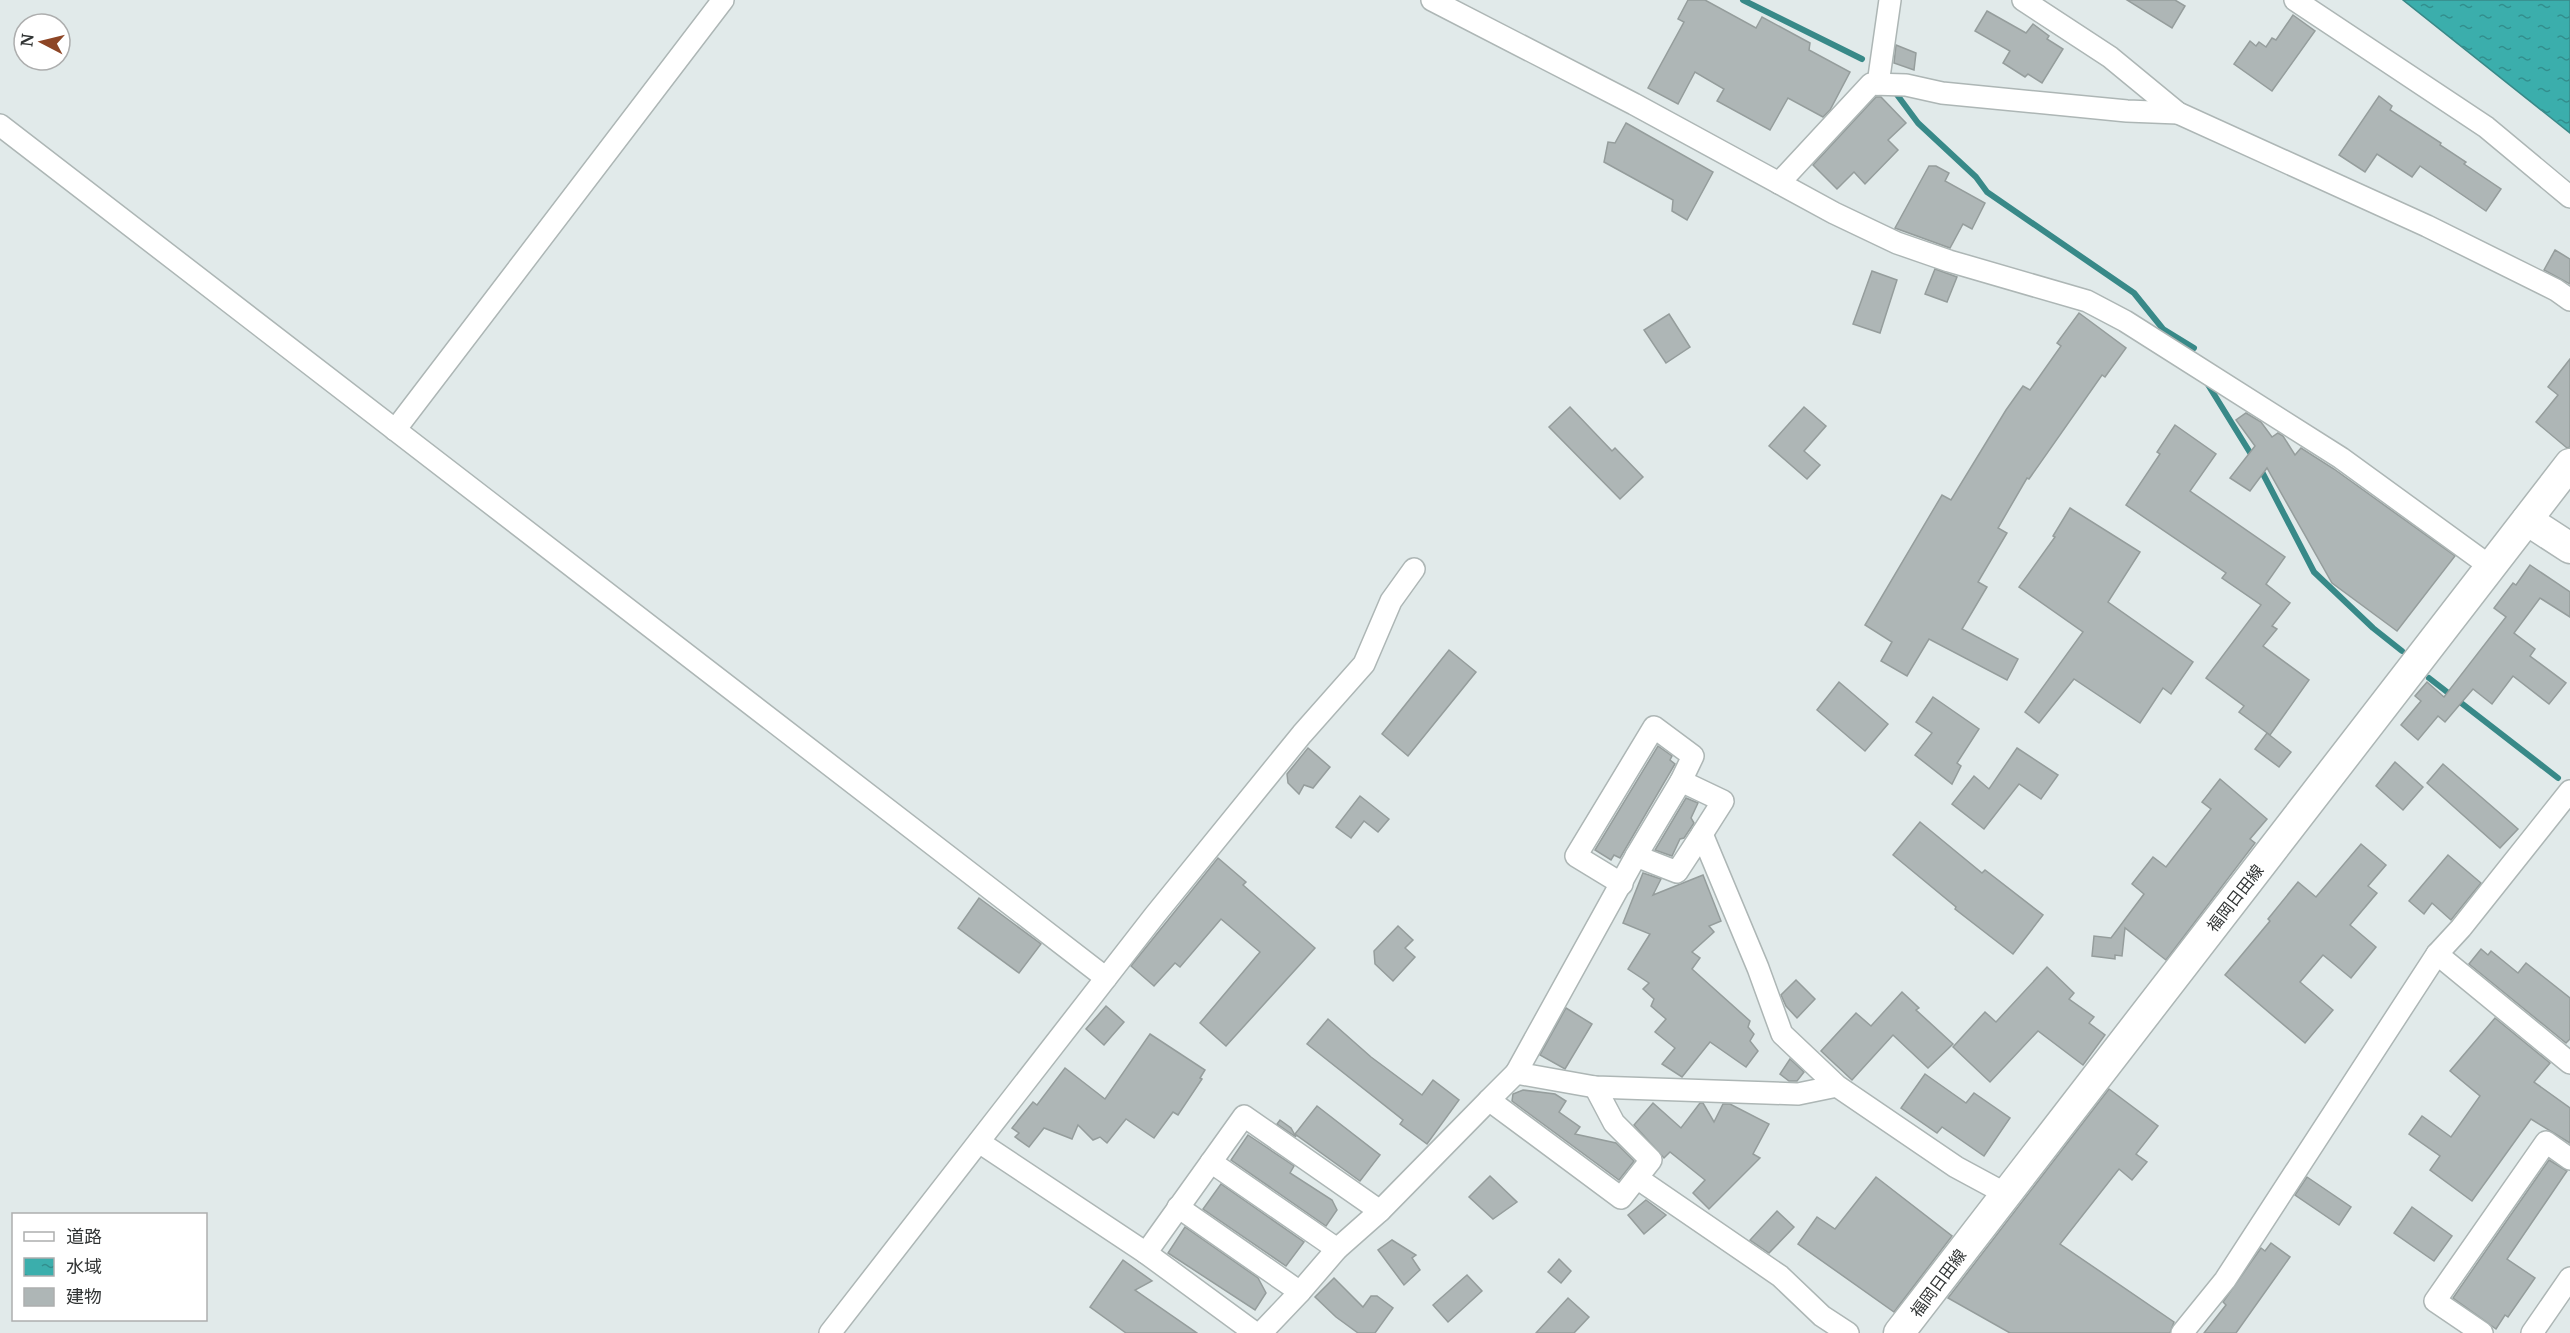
<svg xmlns="http://www.w3.org/2000/svg" width="2570" height="1333" font-family="Merriweather,'Noto Sans JP',serif">
<style>
.water{fill:url(#water-ripples);stroke:#388988;stroke-width:1.5}
.lines{fill:none;stroke-linecap:round;stroke-linejoin:round}
.stream{stroke:#388988;stroke-width:6}
.building{fill:#aeb6b6;stroke:#959d9c;stroke-width:1.5}
.minor-casing{stroke:#adb6b5;stroke-width:24}
.secondary-casing{stroke:#adb6b5;stroke-width:33}
.minor{stroke:#fff;stroke-width:21}
.secondary{stroke:#fff;stroke-width:30}
.labels{text-anchor:middle;stroke-width:6;stroke-linejoin:round;paint-order:stroke}
.street-label{font-size:16px;fill:#313434;stroke:#fff}
</style>
<defs>
<pattern id="water-ripples" width="26" height="14" patternUnits="userSpaceOnUse" patternTransform="scale(1.5)"><rect width="26" height="14" fill="#3baeac"/><path d="M2 4q2-2 4 0t4 0M15 11q2-2 4 0t4 0" fill="none" stroke="#328e8d"/></pattern>
</defs>
<rect width="100%" height="100%" fill="#e1eaea"/>
<polygon class="water" points="2403,0 2570,0 2570,133"/>
<g class="lines">
<g class="stream">
<polyline points="1743,0 1862,59"/>
<polyline points="1895,92 1918,123 1976,177 1987,192 2134,293 2163,329 2194,348"/>
<polyline points="2207,383 2254,459"/>
<polyline points="2260,468 2314,572 2373,628 2402,651"/>
<polyline points="2429,678 2558,778"/>
</g>
</g>
<g class="building">
<polygon points="1688,0 1705,0 1756,28 1762,17 1810,43 1809,50 1850,72 1830,110 1823,117 1788,98 1770,130 1717,101 1724,89 1695,72 1678,104 1648,88 1684,22 1678,19"/>
<polygon points="2127,0 2175,0 2185,6 2172,28"/>
<polygon points="1987,11 2026,33 2033,24 2049,36 2047,39 2063,49 2042,83 2028,74 2025,77 2003,63 2010,51 1975,31"/>
<polygon points="2293,15 2315,31 2272,91 2234,64 2250,41 2256,46 2259,42 2266,47 2272,38 2276,40"/>
<polygon points="1896,45 1916,53 1914,70 1894,63"/>
<polygon points="2379,96 2392,106 2390,110 2441,143 2440,145 2466,162 2464,164 2501,189 2486,211 2420,166 2412,177 2377,154 2365,172 2339,155"/>
<polygon points="1876,97 1881,97 1906,123 1888,140 1898,150 1865,184 1854,172 1837,189 1813,165"/>
<polygon points="1626,123 1713,172 1687,220 1672,211 1673,200 1604,162 1608,142 1615,143"/>
<polygon points="1929,166 1936,166 1949,173 1945,181 1985,203 1972,229 1963,224 1950,248 1895,228"/>
<polygon points="2555,250 2570,259 2570,284 2544,270"/>
<polygon points="1935,269 1957,277 1947,302 1925,294"/>
<polygon points="1872,271 1897,280 1880,333 1853,324"/>
<polygon points="2079,313 2126,348 2105,377 2102,375 2029,479 2027,478 1998,528 2007,533 1978,582 1987,587 1962,629 2018,659 2007,680 1929,639 1907,676 1881,661 1892,642 1865,625 1942,495 1951,500 2006,410 2023,386 2030,390 2061,346 2057,343"/>
<polygon points="1669,314 1690,347 1666,363 1644,330"/>
<polygon points="2570,359 2570,447 2567,448 2536,422 2558,395 2548,387"/>
<polygon points="1570,407 1612,451 1615,448 1643,477 1620,499 1549,427"/>
<polygon points="1804,407 1826,426 1804,451 1820,465 1807,479 1769,446"/>
<polygon points="2246,413 2261,422 2272,437 2278,433 2283,436 2295,455 2301,448 2334,469 2455,556 2397,631 2332,583 2267,468 2250,491 2230,478 2255,446 2236,420"/>
<polygon points="2175,425 2216,454 2190,491 2285,557 2266,584 2290,603 2272,626 2277,629 2263,646 2309,680 2270,735 2239,712 2244,706 2206,678 2261,605 2222,578 2226,573 2126,505 2160,454 2157,452"/>
<polygon points="2070,508 2140,552 2108,602 2193,662 2171,694 2163,688 2140,723 2074,679 2039,723 2025,712 2083,632 2019,587 2055,537 2053,536"/>
<polygon points="2530,565 2570,592 2570,617 2540,598 2514,633 2535,649 2530,656 2566,683 2549,704 2513,676 2492,704 2473,689 2445,722 2438,716 2418,740 2401,725 2421,701 2415,696 2427,682 2444,697 2506,617 2494,608 2513,583 2516,585"/>
<polygon points="1449,650 1476,672 1408,756 1382,734"/>
<polygon points="1839,682 1888,724 1865,751 1817,710"/>
<polygon points="1933,697 1979,729 1957,763 1961,766 1952,784 1915,755 1932,733 1916,722"/>
<polygon points="2267,733 2291,752 2279,767 2255,749"/>
<polygon points="1658,746 1672,756 1670,760 1675,764 1620,858 1614,855 1611,860 1595,850"/>
<polygon points="1308,748 1330,767 1313,788 1304,785 1299,794 1288,783 1287,774"/>
<polygon points="2017,748 2058,775 2041,799 2019,784 1984,829 1952,804 1974,776 1989,789"/>
<polygon points="2395,762 2423,787 2403,810 2376,786"/>
<polygon points="2443,764 2518,829 2500,848 2427,783"/>
<polygon points="2220,779 2267,819 2250,839 2255,843 2166,960 2125,928 2122,956 2115,955 2115,959 2092,956 2094,936 2111,938 2144,894 2132,884 2153,857 2166,867 2211,809 2202,802"/>
<polygon points="1360,796 1389,819 1378,832 1364,821 1351,838 1336,827"/>
<polygon points="1686,798 1698,803 1691,818 1694,823 1684,838 1680,839 1672,856 1655,850"/>
<polygon points="1920,822 1982,873 1985,870 2043,915 2013,954 1955,909 1956,907 1893,855"/>
<polygon points="2361,844 2386,865 2368,886 2377,893 2350,925 2376,947 2351,978 2323,955 2300,982 2333,1010 2305,1043 2225,975 2270,921 2268,919 2298,882 2316,897"/>
<polygon points="2448,855 2481,883 2451,920 2432,903 2424,914 2409,901"/>
<polygon points="1218,858 1246,882 1243,885 1315,948 1226,1046 1200,1023 1260,952 1221,919 1180,967 1175,963 1154,986 1131,966"/>
<polygon points="1643,873 1661,879 1653,895 1703,875 1721,921 1709,926 1714,932 1692,952 1700,958 1692,969 1750,1021 1748,1027 1754,1034 1750,1041 1758,1051 1746,1067 1710,1042 1682,1077 1662,1064 1675,1048 1655,1032 1666,1019 1651,1006 1654,999 1643,989 1649,983 1628,969 1650,934 1623,923"/>
<polygon points="979,898 1041,944 1019,973 958,928"/>
<polygon points="1398,926 1413,940 1405,948 1415,957 1393,981 1375,964 1374,951"/>
<polygon points="2481,949 2488,955 2491,951 2518,973 2526,963 2570,998 2570,1039 2566,1043 2469,964"/>
<polygon points="2047,967 2074,993 2069,999 2094,1017 2089,1023 2105,1035 2083,1065 2038,1031 1990,1082 1953,1047 1985,1012 1996,1022"/>
<polygon points="1796,980 1815,999 1797,1018 1786,1006 1781,995"/>
<polygon points="1902,992 1919,1008 1916,1010 1953,1044 1928,1068 1893,1035 1852,1080 1821,1051 1856,1013 1871,1026"/>
<polygon points="1106,1006 1124,1022 1104,1045 1086,1029"/>
<polygon points="1566,1008 1592,1024 1565,1069 1540,1055"/>
<polygon points="2495,1018 2550,1063 2534,1082 2570,1108 2570,1143 2531,1119 2472,1201 2430,1170 2440,1156 2409,1134 2422,1116 2451,1137 2480,1096 2450,1071"/>
<polygon points="1328,1019 1371,1057 1422,1095 1433,1080 1459,1100 1427,1144 1400,1124 1403,1120 1307,1044"/>
<polygon points="1150,1034 1205,1070 1200,1078 1202,1079 1178,1115 1173,1112 1154,1138 1126,1119 1107,1143 1100,1137 1093,1140 1078,1125 1072,1139 1044,1128 1029,1147 1015,1137 1019,1133 1012,1128 1033,1102 1037,1105 1065,1068 1105,1099"/>
<polygon points="1790,1059 1804,1072 1797,1081 1789,1081 1780,1074"/>
<polygon points="1925,1074 1966,1103 1974,1093 2010,1118 1984,1156 1942,1127 1937,1133 1901,1108"/>
<polygon points="2109,1089 2158,1126 2136,1154 2147,1162 2132,1180 2119,1169 2060,1244 2174,1322 2170,1333 2010,1333 1948,1298"/>
<polygon points="1523,1090 1555,1094 1566,1101 1559,1112 1580,1127 1575,1134 1616,1143 1634,1161 1619,1180 1512,1101 1513,1094"/>
<polygon points="1653,1103 1681,1128 1700,1103 1703,1103 1714,1122 1723,1104 1730,1104 1769,1124 1753,1154 1760,1158 1709,1209 1693,1193 1705,1180 1670,1152 1664,1158 1634,1125"/>
<polygon points="1317,1106 1380,1155 1360,1181 1295,1134"/>
<polygon points="1280,1120 1291,1128 1296,1137 1277,1124"/>
<polygon points="1248,1135 1294,1166 1290,1173 1332,1200 1337,1210 1326,1226 1231,1160"/>
<polygon points="2549,1160 2567,1171 2507,1259 2535,1278 2508,1317 2505,1315 2496,1329 2453,1298"/>
<polygon points="1490,1176 1517,1202 1493,1219 1469,1197"/>
<polygon points="1876,1177 1952,1236 1894,1312 1798,1244 1817,1217 1835,1229"/>
<polygon points="2307,1177 2351,1207 2339,1225 2295,1195"/>
<polygon points="1221,1184 1304,1242 1286,1266 1203,1209"/>
<polygon points="1646,1200 1666,1215 1644,1234 1628,1215"/>
<polygon points="2412,1207 2452,1236 2434,1261 2394,1233"/>
<polygon points="1777,1211 1794,1227 1769,1253 1750,1240"/>
<polygon points="1185,1227 1258,1278 1266,1293 1255,1310 1168,1253"/>
<polygon points="1392,1240 1416,1255 1412,1258 1420,1270 1404,1285 1378,1250"/>
<polygon points="2271,1243 2290,1257 2236,1333 2204,1333 2226,1305 2223,1302 2261,1248 2265,1251"/>
<polygon points="1559,1259 1571,1271 1561,1283 1548,1272"/>
<polygon points="1123,1260 1152,1281 1135,1290 1197,1333 1126,1333 1090,1307"/>
<polygon points="1467,1275 1482,1291 1448,1322 1433,1305"/>
<polygon points="1334,1278 1363,1307 1371,1296 1377,1296 1393,1308 1375,1333 1358,1333 1336,1317 1315,1297"/>
<polygon points="1568,1298 1589,1317 1574,1333 1536,1333"/>
</g>
<g class="lines">
<g class="minor-casing">
<g id="minor">
<polyline points="1432,0 1634,104 1834,213 1897,243 1949,261 2087,301 2125,321 2341,458 2491,567"/>
<polyline points="2023,0 2110,57 2178,113 2427,226 2556,290 2570,300"/>
<polyline points="2295,0 2486,127 2570,197"/>
<polyline points="1878,84 1890,0"/>
<polyline points="0,125 1106,978"/>
<polyline points="1779,183 1871,84 1906,85 1942,93 2127,111 2178,113"/>
<polyline points="395,430 723,0"/>
<polyline points="1681,781 1723,801 1702,834"/>
<polyline points="1622,884 1576,856 1654,727 1693,756 1681,781 1636,856"/>
<polyline points="2437,954 2570,1063"/>
<polyline points="1516,1073 1489,1100 1621,1198 1651,1160 1614,1123 1595,1087"/>
<polyline points="1837,1086 1782,1034 1758,968 1702,834 1677,872 1636,856 1516,1073 1595,1087 1798,1094 1837,1086 1956,1167 2006,1194"/>
<polyline points="979,1142 1146,1253"/>
<polyline points="1211,1162 1337,1249"/>
<polyline points="1637,1178 1780,1276 1822,1316 1848,1333"/>
<polyline points="1178,1207 1300,1292"/>
<polyline points="830,1333 1155,915 1302,734 1364,664 1391,601 1414,569"/>
<polyline points="1255,1333 1146,1253 1244,1116 1380,1211"/>
<polyline points="1261,1333 1300,1292 1337,1249 1380,1211 1489,1100"/>
<polyline points="2182,1333 2225,1280 2437,954 2461,928 2570,791"/>
<polyline points="2482,1333 2435,1301 2546,1142 2570,1159"/>
<polyline points="2532,1333 2570,1278"/>
</g>
</g>
<g class="secondary-casing">
<g id="secondary">
<polyline points="2527,520 2570,548"/>
<polyline points="1899,1333 2570,464"/>
</g>
</g>
<use href="#minor" class="minor"/>
<use href="#secondary" class="secondary"/>
</g>
<g class="labels">
<g class="street-label">
<text transform="translate(2235 898) rotate(-52)" y="6">福岡日田線</text>
<text transform="translate(1938 1283) rotate(-53)" y="6">福岡日田線</text>
</g>
</g>
<rect x="12" y="1213" width="195" height="108" fill="#ffffff" stroke="#adaeae" stroke-width="1.5"/>
<rect x="24" y="1232" width="30" height="9" fill="#ffffff" stroke="#adaeae" stroke-width="1.5"/>
<text x="66" y="1243" font-size="18" fill="#313434">道路</text>
<rect x="24" y="1258" width="30" height="18" fill="url(#water-ripples)" stroke="#adaeae" stroke-width="1.5"/>
<text x="66" y="1273" font-size="18" fill="#313434">水域</text>
<rect x="24" y="1288" width="30" height="18" fill="#aeb6b6" stroke="#adaeae" stroke-width="1.5"/>
<text x="66" y="1303" font-size="18" fill="#313434">建物</text>
<g transform="translate(42 42) rotate(277)"><circle r="28" fill="#ffffff" stroke="#adaeae" stroke-width="1.5"/>
<path d="M0-4.5L10 22L0 15L-10 22Z" fill="#8d4525"/>
<text y="-9" font-size="16" font-weight="bold" text-anchor="middle" fill="#313434">N</text>
</g>
</svg>
